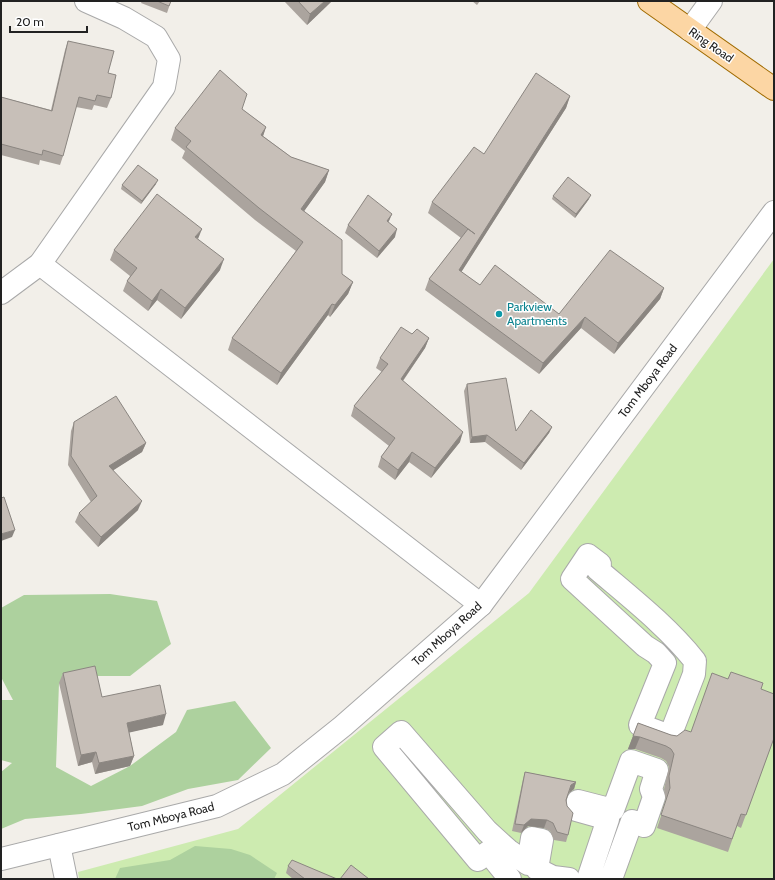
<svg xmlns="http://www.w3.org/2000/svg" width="775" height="880" font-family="Cabin,sans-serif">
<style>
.grass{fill:#cdebb0}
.forest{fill:#add19e}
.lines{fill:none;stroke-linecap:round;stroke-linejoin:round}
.minor-casing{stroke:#a9a9a9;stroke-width:24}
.major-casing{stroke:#a06b00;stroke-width:24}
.minor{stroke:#fff;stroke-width:22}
.major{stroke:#fcd6a4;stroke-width:22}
.wall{fill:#aba49e}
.shaded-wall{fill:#8b8681}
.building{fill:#c7bfb8;stroke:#8b8681}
.culture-dot{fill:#0f9aa8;stroke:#fff;stroke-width:1.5}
.labels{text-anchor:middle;stroke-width:3;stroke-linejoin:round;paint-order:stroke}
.street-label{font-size:12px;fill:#222;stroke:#fff}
.culture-label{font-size:12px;fill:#0d838f;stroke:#fff;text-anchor:start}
</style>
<rect width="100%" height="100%" fill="#f2efe9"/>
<polygon class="grass" points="774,259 774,879 79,879 78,872 238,829 529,593"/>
<g class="forest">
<polygon points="110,594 157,601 171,644 130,676 91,676 59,683 56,767 91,786 130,766 176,732 187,710 235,701 271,748 238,780 188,789 142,806 81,814 25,819 1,829 1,772 12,763 1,760 1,700 13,700 1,677 1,608 24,595"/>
<polygon points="195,846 231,849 250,855 277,873 274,879 115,879 120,868 170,860"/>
</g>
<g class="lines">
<g class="minor-casing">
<g id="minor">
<polyline points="690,30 711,1"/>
<polyline points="40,264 481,605"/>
<polyline points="1,293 40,264 164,87 169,59 156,37 124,18 86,1"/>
<path d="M588 555 600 564 597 569C631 598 667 626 695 661L694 674 670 736 640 725 665 663 656 653 645 646 572 579Z"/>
<polyline points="59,845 66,879"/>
<polyline points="1,859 217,806 283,774 343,726 481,605 774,212"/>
<polyline points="510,879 488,852 478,860 384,747 401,732 487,831 508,850 528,864 532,838 542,840 537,869 553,877 569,879"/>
<polyline points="588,879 608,819 576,810 578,801 613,810 631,761 657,770 651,789 654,797 644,826 632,821 611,879"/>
</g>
</g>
<g class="major-casing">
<polyline id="major" points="649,1 774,89"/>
</g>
<use href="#minor" class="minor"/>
<use href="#major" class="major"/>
</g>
<g class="wall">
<polygon points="142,1 171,1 167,13 141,3"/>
<polygon points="284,1 332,1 307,25"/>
<polygon points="472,1 480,1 477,5"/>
<polygon points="68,41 108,73 111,98 107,108 94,105 92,110 76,107 63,156 60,165 40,160 39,165 1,155 1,97 51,110 65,50"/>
<polygon points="570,96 566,108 461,272 480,285 559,314 664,288 660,299 614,354 581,328 539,374 425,290 429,279 461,238 428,213 432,202 484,154"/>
<polygon points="242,109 266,127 263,136 291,157 329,170 325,182 304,211 342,274 353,282 348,294 330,317 328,315 277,385 228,350 232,338 296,251 255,220 182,158 185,151 171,140 175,128"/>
<polygon points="156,184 141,204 121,189 122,185"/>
<polygon points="553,196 589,199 575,218 552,199"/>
<polygon points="392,214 388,222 395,237 377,258 345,233 348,225"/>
<polygon points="198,239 220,270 181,319 157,300 148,311 123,291 127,281 130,276 110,260 114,250"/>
<polygon points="412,334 429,338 425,348 403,381 460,442 431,478 409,462 395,480 378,467 381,457 389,446 351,416 354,406 382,372 376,368 380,358"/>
<polygon points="467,384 516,431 552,427 549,433 521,470 485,442 470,443 464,391"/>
<polygon points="74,422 146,443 142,452 113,470 138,510 98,547 75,522 79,513 91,502 68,465 71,431"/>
<polygon points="63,673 102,697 163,725 129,732 134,756 130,766 95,774 92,762 78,766 59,683"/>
<polygon points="728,679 761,689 774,738 741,828 737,826 728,852 657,828 666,801 664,789 669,767 666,761 661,758 635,749 628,749 638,723 671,735 677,736 691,732"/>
<polygon points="525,772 576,782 574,789 569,793 566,800 568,835 566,842 554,840 550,831 544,828 528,826 521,833 512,831 523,779"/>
<polygon points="288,866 337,879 293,879 286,873"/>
</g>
<g class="shaded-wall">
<polygon points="325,1 332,1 307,25 310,14"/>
<polygon points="570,96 566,108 455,282 459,270"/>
<polygon points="266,127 262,139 261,135"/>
<polygon points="329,170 325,182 297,221 301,209"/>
<polygon points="158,180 156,184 141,204 142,201"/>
<polygon points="591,195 589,199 575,218 576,214"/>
<polygon points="392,214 389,221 384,228 387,221"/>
<polygon points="202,229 198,239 195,237"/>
<polygon points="397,229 395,237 377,258 379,251"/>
<polygon points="224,259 220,270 181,319 185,308"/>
<polygon points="353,282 348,294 330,317 335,305"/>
<polygon points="664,288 660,299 614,354 618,343"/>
<polygon points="161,289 157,300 148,311 152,301"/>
<polygon points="332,304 328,315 277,385 281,373"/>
<polygon points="585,317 581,328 539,374 543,363"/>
<polygon points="429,338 425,348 397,389 401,379"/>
<polygon points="552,427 549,433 521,470 524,463"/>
<polygon points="463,432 460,442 431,478 435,468"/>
<polygon points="487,435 485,442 470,443 472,437"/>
<polygon points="146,443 142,452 106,475 109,466"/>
<polygon points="412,452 409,462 395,480 398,470"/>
<polygon points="142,501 138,510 98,547 101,537"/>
<polygon points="15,530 12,537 1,541 1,534"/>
<polygon points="166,714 163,725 123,734 127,723"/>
<polygon points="633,736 640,737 635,749 628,749"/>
<polygon points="96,752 92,762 78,766 81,755"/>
<polygon points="134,756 130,766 95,774 99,763"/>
<polygon points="576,782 574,789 569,793 571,785"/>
<polygon points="531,819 547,820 544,828 528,826 521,833 524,825"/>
</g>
<g class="building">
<polygon points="157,1 171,1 169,6"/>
<polygon points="298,1 325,1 310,14"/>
<polygon points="68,41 114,51 108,73 116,75 111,98 97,95 95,101 79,97 63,156 43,150 42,155 1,144 1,97 52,111"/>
<polygon points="220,70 247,94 242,109 266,127 261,135 291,157 329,170 301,209 342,240 342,274 353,282 335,305 332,304 281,373 232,338 303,242 259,208 186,147 191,141 175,128"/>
<polygon points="536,73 570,96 459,270 480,285 495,265 559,314 610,250 664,288 618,343 585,317 543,363 429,279 468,229 475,234 432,202 474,147 484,154"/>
<polygon points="138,165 158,180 142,201 122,185"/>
<polygon points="568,177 591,195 576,214 553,196"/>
<polygon points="157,194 202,229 195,237 224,259 185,308 161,289 152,301 127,281 137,268 114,250"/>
<polygon points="368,195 392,214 387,221 397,229 379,251 348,225"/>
<polygon points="401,327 412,334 417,329 429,338 401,379 463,432 435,468 412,452 398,470 381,457 395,438 354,406 388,364 380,358"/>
<polygon points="506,378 516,431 531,410 552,427 524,463 487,435 472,437 467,384"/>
<polygon points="116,396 146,443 109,466 142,501 101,537 79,513 97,496 71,456 74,422"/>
<polygon points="4,497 15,530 1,534 1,498"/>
<polygon points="95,666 102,697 160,685 166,714 127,723 134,756 99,763 96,752 81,755 63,673"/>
<polygon points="731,672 763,683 761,689 774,694 774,738 746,815 741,814 732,839 661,815 670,788 669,776 674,754 671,749 666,746 640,737 633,736 638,723 671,735 677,736 685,730 691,732 712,673 728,679"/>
<polygon points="525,772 576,782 571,785 566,800 567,806 573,813 568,835 557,832 553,823 547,820 531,819 524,825 515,824"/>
<polygon points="292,860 337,879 305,879 288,866"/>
<polygon points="351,865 369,879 340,879"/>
</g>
<circle class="culture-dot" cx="499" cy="314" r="4"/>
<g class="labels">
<g class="street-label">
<text transform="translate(711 45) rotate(35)" y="4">Ring Road</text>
<text transform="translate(648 381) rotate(-53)" y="4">Tom Mboya Road</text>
<text transform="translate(447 634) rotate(-42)" y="4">Tom Mboya Road</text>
<text transform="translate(171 817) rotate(-14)" y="4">Tom Mboya Road</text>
</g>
<g class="culture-label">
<text x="507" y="311">Parkview<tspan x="507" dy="14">Apartments</tspan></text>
</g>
</g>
<rect width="775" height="880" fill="none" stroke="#222222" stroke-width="4"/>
<path d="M10 26v6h77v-6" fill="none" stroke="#222222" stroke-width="2"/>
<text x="16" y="26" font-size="12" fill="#222222" stroke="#ffffff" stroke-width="3" paint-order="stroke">20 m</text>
</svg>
